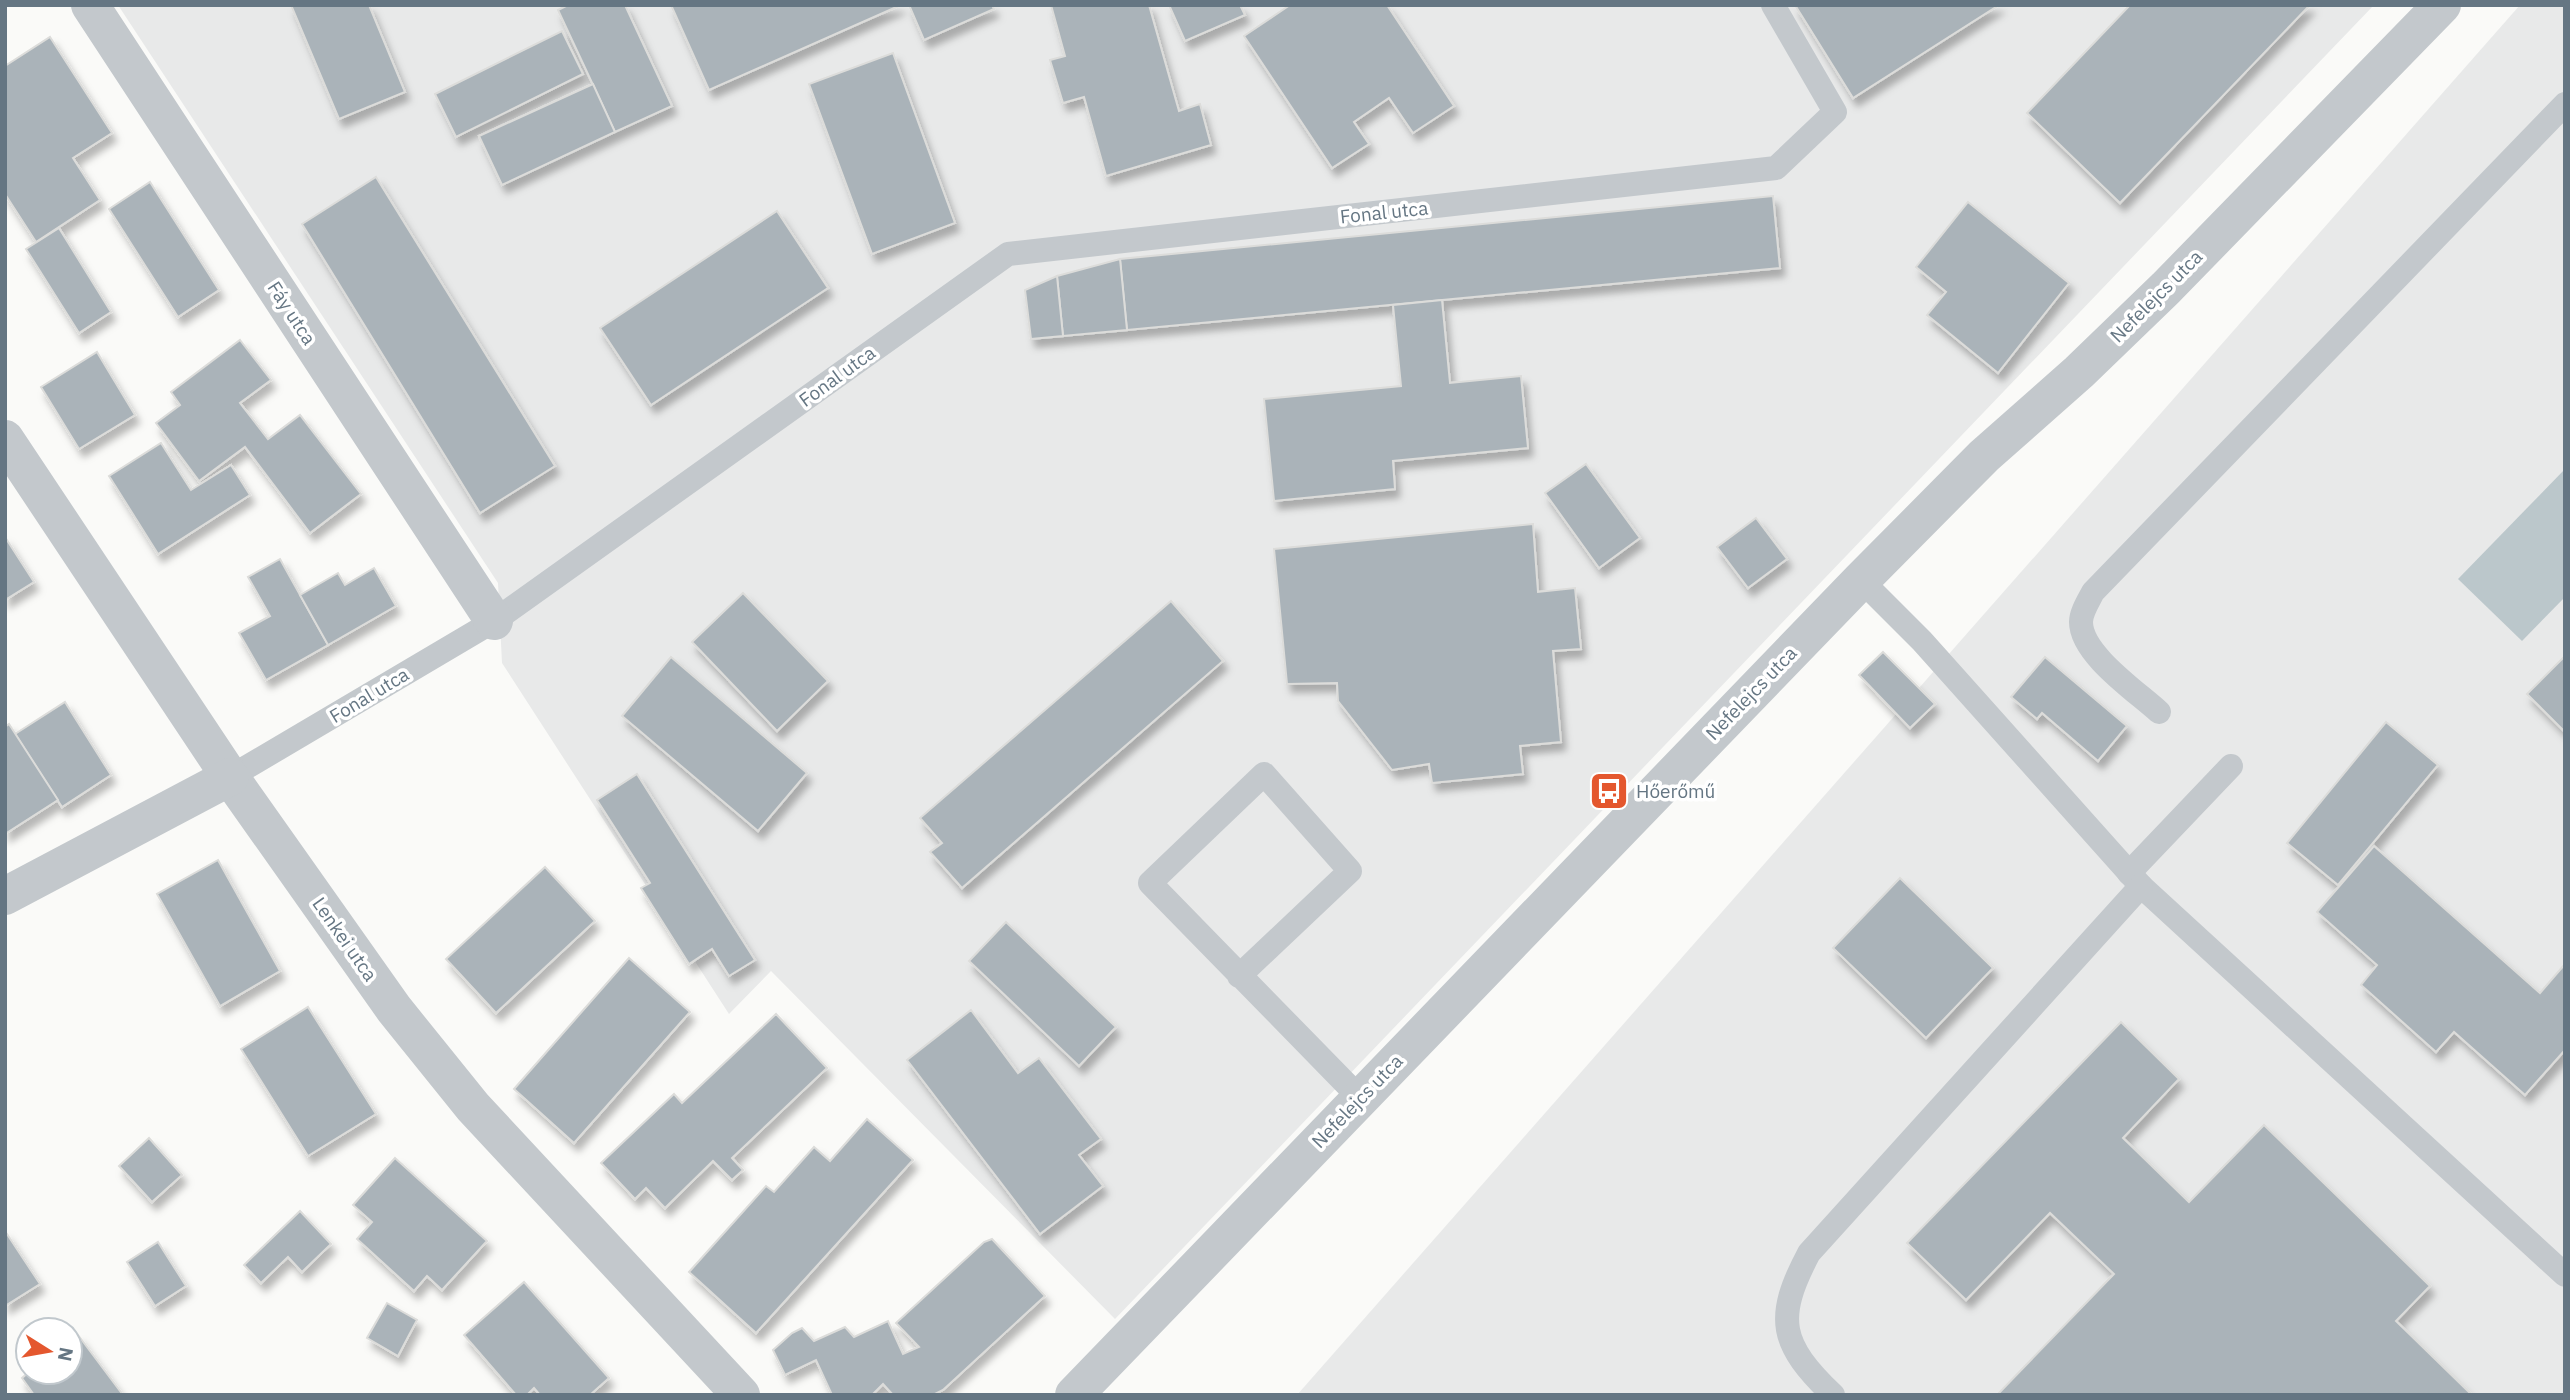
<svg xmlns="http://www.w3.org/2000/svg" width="2570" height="1400" font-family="'IBM Plex Sans',sans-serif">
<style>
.built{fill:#e8e9e9}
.water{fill:#bbc7cb}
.building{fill:#aab3b9;stroke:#dcdcda;stroke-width:2;filter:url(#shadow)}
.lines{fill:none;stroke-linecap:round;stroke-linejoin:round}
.service{stroke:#c3c8cc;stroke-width:24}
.minor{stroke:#c3c8cc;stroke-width:38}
.labels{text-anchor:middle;stroke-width:7;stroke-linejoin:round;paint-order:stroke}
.street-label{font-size:19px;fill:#657683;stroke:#fff}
.poi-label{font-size:19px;fill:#657683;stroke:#fff;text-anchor:start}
</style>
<defs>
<filter id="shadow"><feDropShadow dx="4.5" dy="8" stdDeviation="3.5" flood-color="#0004"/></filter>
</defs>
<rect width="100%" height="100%" fill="#fafaf8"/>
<g class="built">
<polygon points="118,5 2374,5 1115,1319 771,971 729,1014 502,663 498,583"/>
<polygon points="2520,5 2565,5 2565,1395 1297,1395"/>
</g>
<polygon class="water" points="2565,469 2565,597 2522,641 2458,579"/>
<g class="building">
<polygon points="291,5 369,5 405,92 339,119"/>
<polygon points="568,5 625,5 672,106 615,132 558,10"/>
<polygon points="671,5 901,5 709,90"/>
<polygon points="909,5 992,5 994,9 924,40"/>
<polygon points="1051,5 1149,5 1179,111 1200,104 1211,145 1106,176 1084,97 1063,103 1050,60 1065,56"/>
<polygon points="1169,5 1240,5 1245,15 1185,41"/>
<polygon points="1290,5 1387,5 1454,106 1413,133 1389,98 1354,122 1369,144 1332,168 1244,36"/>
<polygon points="1795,5 1999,5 1853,98"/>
<polygon points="2130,5 2310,5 2120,203 2027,113"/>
<polygon points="562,31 583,74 456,137 435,94"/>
<polygon points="50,37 112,133 73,158 100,200 36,242 5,194 5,66"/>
<polygon points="893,53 955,223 872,254 809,84"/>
<polygon points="593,84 615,132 502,185 479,136"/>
<polygon points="376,177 555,466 480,513 302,224"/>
<polygon points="150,182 219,290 178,317 109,209"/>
<polygon points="1773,196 1780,268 1127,330 1120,259"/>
<polygon points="1968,202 2069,283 1998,373 1927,315 1946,292 1916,267"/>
<polygon points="777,211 828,288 651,405 600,328"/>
<polygon points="59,228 111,312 79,333 26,249"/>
<polygon points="1120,259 1127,330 1063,336 1057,276"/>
<polygon points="1057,276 1063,336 1031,339 1025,290"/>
<polygon points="1442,300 1450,383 1521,376 1528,448 1393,461 1395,489 1274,501 1264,399 1401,386 1393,305"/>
<polygon points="240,340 271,380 240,403 268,439 300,415 361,494 310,533 245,447 199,481 156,423 180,405 171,392"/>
<polygon points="97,352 135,415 79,449 41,387"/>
<polygon points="161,443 191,490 231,465 250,495 158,554 109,476"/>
<polygon points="1586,464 1640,538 1599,568 1545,493"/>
<polygon points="1756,518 1787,559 1748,588 1717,547"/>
<polygon points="1533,524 1538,592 1575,588 1581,649 1553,651 1561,742 1520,746 1523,774 1432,783 1429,764 1392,770 1338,701 1337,683 1287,684 1274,549"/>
<polygon points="5,537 34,582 5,600"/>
<polygon points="280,559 328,645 266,680 239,633 270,616 248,577"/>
<polygon points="374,568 396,606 328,645 300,595 338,573 345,585"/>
<polygon points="743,593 828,681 777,731 692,642"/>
<polygon points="1171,601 1223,661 962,888 930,852 942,843 920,818"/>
<polygon points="1883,652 1935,704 1910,728 1859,675"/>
<polygon points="2565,656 2565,732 2527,694"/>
<polygon points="671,657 807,773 758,831 622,716"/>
<polygon points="2045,657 2127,726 2098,761 2042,713 2037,719 2011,697"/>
<polygon points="65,702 111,775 62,807 15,734"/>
<polygon points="2386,722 2438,765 2338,885 2287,843"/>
<polygon points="9,724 58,800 5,834 5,727"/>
<polygon points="637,774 755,960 729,976 712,949 689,964 641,888 650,883 597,800"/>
<polygon points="2374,846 2540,993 2565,964 2565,1050 2525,1095 2454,1032 2436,1052 2361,985 2377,965 2317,912"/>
<polygon points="218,860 280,971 220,1006 157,894"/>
<polygon points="545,867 595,921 496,1013 446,959"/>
<polygon points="1900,878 1993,968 1926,1038 1833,948"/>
<polygon points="1006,922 1116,1027 1079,1066 969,961"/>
<polygon points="629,958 690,1012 574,1143 514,1089"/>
<polygon points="308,1007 376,1114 308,1156 241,1049"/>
<polygon points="971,1010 1018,1073 1039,1058 1101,1139 1079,1155 1103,1186 1040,1234 907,1060"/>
<polygon points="776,1014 827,1068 732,1158 743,1170 732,1180 713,1161 665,1208 646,1188 635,1199 601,1163 674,1094 682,1103"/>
<polygon points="2121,1022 2179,1079 2123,1138 2189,1202 2264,1125 2430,1286 2396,1321 2472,1395 1997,1395 2114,1274 2050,1213 1966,1300 1907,1243"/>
<polygon points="867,1119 913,1160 756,1333 689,1272 766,1186 774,1192 814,1147 830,1161"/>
<polygon points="149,1138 182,1175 152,1202 119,1166"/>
<polygon points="395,1158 487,1241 442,1290 427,1276 414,1291 357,1239 372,1222 353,1205"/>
<polygon points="300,1211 331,1244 302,1272 288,1257 261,1283 244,1265"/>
<polygon points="5,1231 40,1284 5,1306"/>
<polygon points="992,1239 1045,1296 943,1390 933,1395 893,1395 883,1384 872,1395 832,1395 816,1360 785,1375 773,1350 792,1333 802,1328 814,1341 845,1327 854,1337 888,1321 903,1354 919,1347 896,1323 984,1242"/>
<polygon points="158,1242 186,1286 155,1306 127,1262"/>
<polygon points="524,1282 609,1378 590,1395 540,1395 534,1388 527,1395 516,1395 464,1335"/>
<polygon points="387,1303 417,1320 398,1356 367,1338"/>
<polygon points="78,1335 123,1395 34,1395 22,1378 29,1372 70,1372 70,1341"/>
</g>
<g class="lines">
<g class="service">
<polyline points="1861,580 1922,641 2141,886 2565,1275"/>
<path d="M2159 712C2136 691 2081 654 2081 622 2081 612 2089 600 2093 592L2565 104"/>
<polyline points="230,777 494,621 1008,254 1776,168 1835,112 1773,5"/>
<polyline points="2129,873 2231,766"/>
<polyline points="1239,976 1350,871 1264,774 1150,883 1360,1098"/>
<path d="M1833 1395C1780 1344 1774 1319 1809 1253L2141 886"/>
</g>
<g class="minor">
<polyline points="90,5 494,621"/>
<polyline points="5,439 230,777 394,1009 473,1107 741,1395"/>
<polyline points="5,896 230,777"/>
<polyline points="1074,1395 1861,580 1984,456 2079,372 2166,288 2442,5"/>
</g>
</g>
<defs>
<g id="bus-square" transform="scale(2.0125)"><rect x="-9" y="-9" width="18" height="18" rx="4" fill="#e4572e" stroke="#fff"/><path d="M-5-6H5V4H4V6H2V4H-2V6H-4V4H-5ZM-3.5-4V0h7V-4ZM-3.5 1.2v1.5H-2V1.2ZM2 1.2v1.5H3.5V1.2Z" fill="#fff"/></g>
</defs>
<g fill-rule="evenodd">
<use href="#bus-square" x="1609" y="791"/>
</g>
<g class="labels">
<g class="street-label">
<text transform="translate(1384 212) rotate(-6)" y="7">Fonal utca</text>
<text transform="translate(2156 296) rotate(-45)" y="7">Nefelejcs utca</text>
<text transform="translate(292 313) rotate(57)" y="7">Fáy utca</text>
<text transform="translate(837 376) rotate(-36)" y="7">Fonal utca</text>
<text transform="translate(1751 693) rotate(-46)" y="7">Nefelejcs utca</text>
<text transform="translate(369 695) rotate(-31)" y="7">Fonal utca</text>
<text transform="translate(345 939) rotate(55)" y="7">Lenkei utca</text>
<text transform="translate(1357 1101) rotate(-46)" y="7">Nefelejcs utca</text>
</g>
<g class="poi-label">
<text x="1636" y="798">Hőerőmű</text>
</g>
</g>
<rect width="2570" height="1400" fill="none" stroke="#657683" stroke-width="14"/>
<g transform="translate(49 1351) rotate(101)"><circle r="33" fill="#ffffff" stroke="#c1c8cd" stroke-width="2"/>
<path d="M0-5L12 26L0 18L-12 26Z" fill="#e4572e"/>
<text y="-10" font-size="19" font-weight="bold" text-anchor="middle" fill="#657683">N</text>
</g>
</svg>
